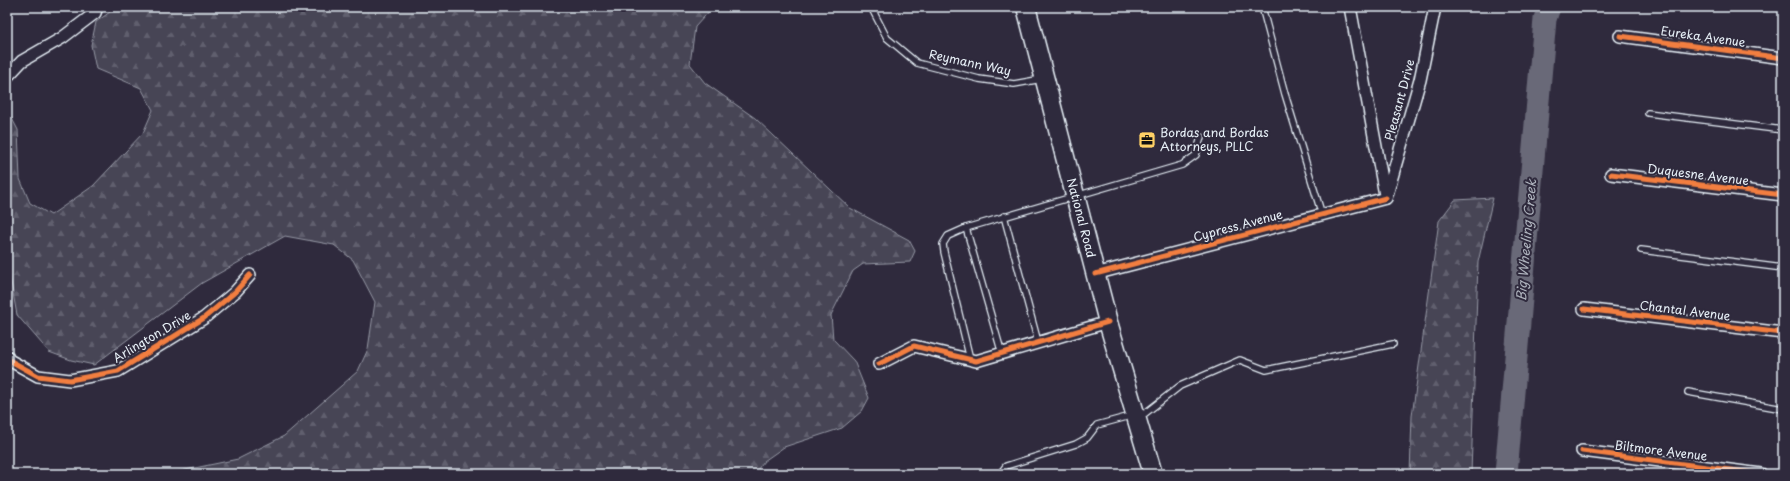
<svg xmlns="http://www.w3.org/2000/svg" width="1790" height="481" font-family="'Playpen Sans',sans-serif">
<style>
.forest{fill:url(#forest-firs);stroke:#979aa6}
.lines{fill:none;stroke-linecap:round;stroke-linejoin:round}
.river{stroke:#696978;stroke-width:23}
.service-casing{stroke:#e8f1f8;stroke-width:8}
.minor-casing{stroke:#e8f1f8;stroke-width:14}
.primary-casing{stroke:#e8f1f8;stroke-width:21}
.service{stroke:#2f2a3d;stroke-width:5.5}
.minor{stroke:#2f2a3d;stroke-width:11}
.primary{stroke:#2f2a3d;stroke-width:18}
.cycleway-casing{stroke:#2f2a3d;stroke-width:8}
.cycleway{stroke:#f27e40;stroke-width:5}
.labels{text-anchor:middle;stroke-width:4;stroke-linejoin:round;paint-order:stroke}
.street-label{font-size:12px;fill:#e8f1f8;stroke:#2f2a3d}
.poi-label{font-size:12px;fill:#e8f1f8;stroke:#2f2a3d;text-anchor:start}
.water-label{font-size:13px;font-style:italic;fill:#afb4be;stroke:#2f2a3d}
</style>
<defs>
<pattern id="forest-firs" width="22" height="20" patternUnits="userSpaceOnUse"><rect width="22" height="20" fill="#464455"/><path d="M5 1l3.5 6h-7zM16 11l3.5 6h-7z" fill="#615f6e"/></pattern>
</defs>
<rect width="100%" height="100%" fill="#2f2a3d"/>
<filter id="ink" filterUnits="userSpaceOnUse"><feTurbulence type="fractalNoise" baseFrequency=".025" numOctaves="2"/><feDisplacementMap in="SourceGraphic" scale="8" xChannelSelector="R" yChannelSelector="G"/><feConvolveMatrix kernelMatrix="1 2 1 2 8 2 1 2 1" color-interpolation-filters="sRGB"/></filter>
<g filter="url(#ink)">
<g class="forest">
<polygon points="117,7 713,7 695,27 690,64 705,83 755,118 850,208 909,240 915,251 910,262 863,264 853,271 831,315 833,339 854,361 869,398 862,411 842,428 784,447 764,461 754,474 166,474 238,459 284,436 358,371 368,349 375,302 353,260 334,245 285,236 202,283 94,365 71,360 49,352 17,315 7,260 7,109 18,130 20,179 30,203 51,215 93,186 143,133 153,110 141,88 96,69 91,45 96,22"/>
<polygon points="1493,198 1478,262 1471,474 1410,474 1412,416 1439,221 1455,200"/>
</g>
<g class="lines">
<polyline class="river" points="1506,474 1545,19 1549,7"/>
<g class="service-casing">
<g id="service">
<polyline points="871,7 887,38 917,63 979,79 1014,84 1042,79"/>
<polyline points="1262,7 1285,94 1322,215"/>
<polyline points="1648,113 1783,130"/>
<polyline points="1004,216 1038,342"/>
<polyline points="966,228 1000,347 1006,352"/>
<polyline points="1641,250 1783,268"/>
<polyline points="970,359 944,252 943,244 948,236 966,228 1182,165 1196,155 1201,137"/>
<polyline points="1688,392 1783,409"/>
<polyline points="1139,418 1180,386 1240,360 1266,370 1393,344"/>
<polyline points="1000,474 1006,466 1076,444 1087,438 1097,425 1134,415"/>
</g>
</g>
<g class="minor-casing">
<g id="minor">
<polyline points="1350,7 1385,195"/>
<polyline points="1620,36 1783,58"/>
<polyline points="7,77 22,61 62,38 95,13 97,7"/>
<polyline points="1611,174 1783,195"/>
<polyline points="1386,198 1420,80 1435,7"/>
<polyline points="1095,274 1386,198"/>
<polyline points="1584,309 1783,333"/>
<polyline points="7,356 9,360 38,376 70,380 118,371 204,318 235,292 250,275"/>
<polyline points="879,364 914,346 976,361 1108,322"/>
<polyline points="1582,451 1761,474"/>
</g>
</g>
<g class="primary-casing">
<g id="primary">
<path id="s1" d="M1026 7 1108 322 1153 474"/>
</g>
</g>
<use href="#service" class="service"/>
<use href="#minor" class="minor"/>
<use href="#primary" class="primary"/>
<g class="cycleway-casing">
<g id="cycleway">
<polyline points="1620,36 1783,58"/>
<polyline points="1611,174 1783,195"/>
<polyline points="1095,274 1386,198"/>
<polyline points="1584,309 1783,333"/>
<polyline points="7,356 9,360 38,376 70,380 118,371 204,318 235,292 250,275"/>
<polyline points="879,364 914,346 976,361 1108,322"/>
<polyline points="1582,451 1761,474"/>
</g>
</g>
<use href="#cycleway" class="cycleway"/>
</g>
</g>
<defs>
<g id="office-square" transform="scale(0.9)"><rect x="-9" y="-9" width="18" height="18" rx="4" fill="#ffd166" stroke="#2f2a3d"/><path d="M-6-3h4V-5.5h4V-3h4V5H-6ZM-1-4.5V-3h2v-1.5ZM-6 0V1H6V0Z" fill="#111"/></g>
</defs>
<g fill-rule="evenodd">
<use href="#office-square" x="1147" y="140"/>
</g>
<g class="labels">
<g class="street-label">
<text transform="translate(1703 37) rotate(8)" y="4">Eureka Avenue</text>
<text transform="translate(970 63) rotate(12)" y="4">Reymann Way</text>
<text transform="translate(1400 100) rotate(-75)" y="4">Pleasant Drive</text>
<text transform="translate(1698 175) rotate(7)" y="4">Duquesne Avenue</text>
<text dy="4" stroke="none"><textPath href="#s1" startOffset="218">National Road</textPath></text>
<text transform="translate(1238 226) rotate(-15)" y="4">Cypress Avenue</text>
<text transform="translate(1685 311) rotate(7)" y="4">Chantal Avenue</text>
<text transform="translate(152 337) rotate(-31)" y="4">Arlington Drive</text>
<text transform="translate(1661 451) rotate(7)" y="4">Biltmore Avenue</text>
</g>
<g class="poi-label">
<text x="1160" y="137">Bordas and Bordas<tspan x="1160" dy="14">Attorneys, PLLC</tspan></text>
</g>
<g class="water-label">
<text transform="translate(1526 240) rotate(-85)" y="5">Big Wheeling Creek</text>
</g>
</g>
<rect width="1790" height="481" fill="none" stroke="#2f2a3d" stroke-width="24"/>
<rect x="12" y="12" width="1766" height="457" fill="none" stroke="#e8f1f8" stroke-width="1.5" filter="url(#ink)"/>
</svg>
